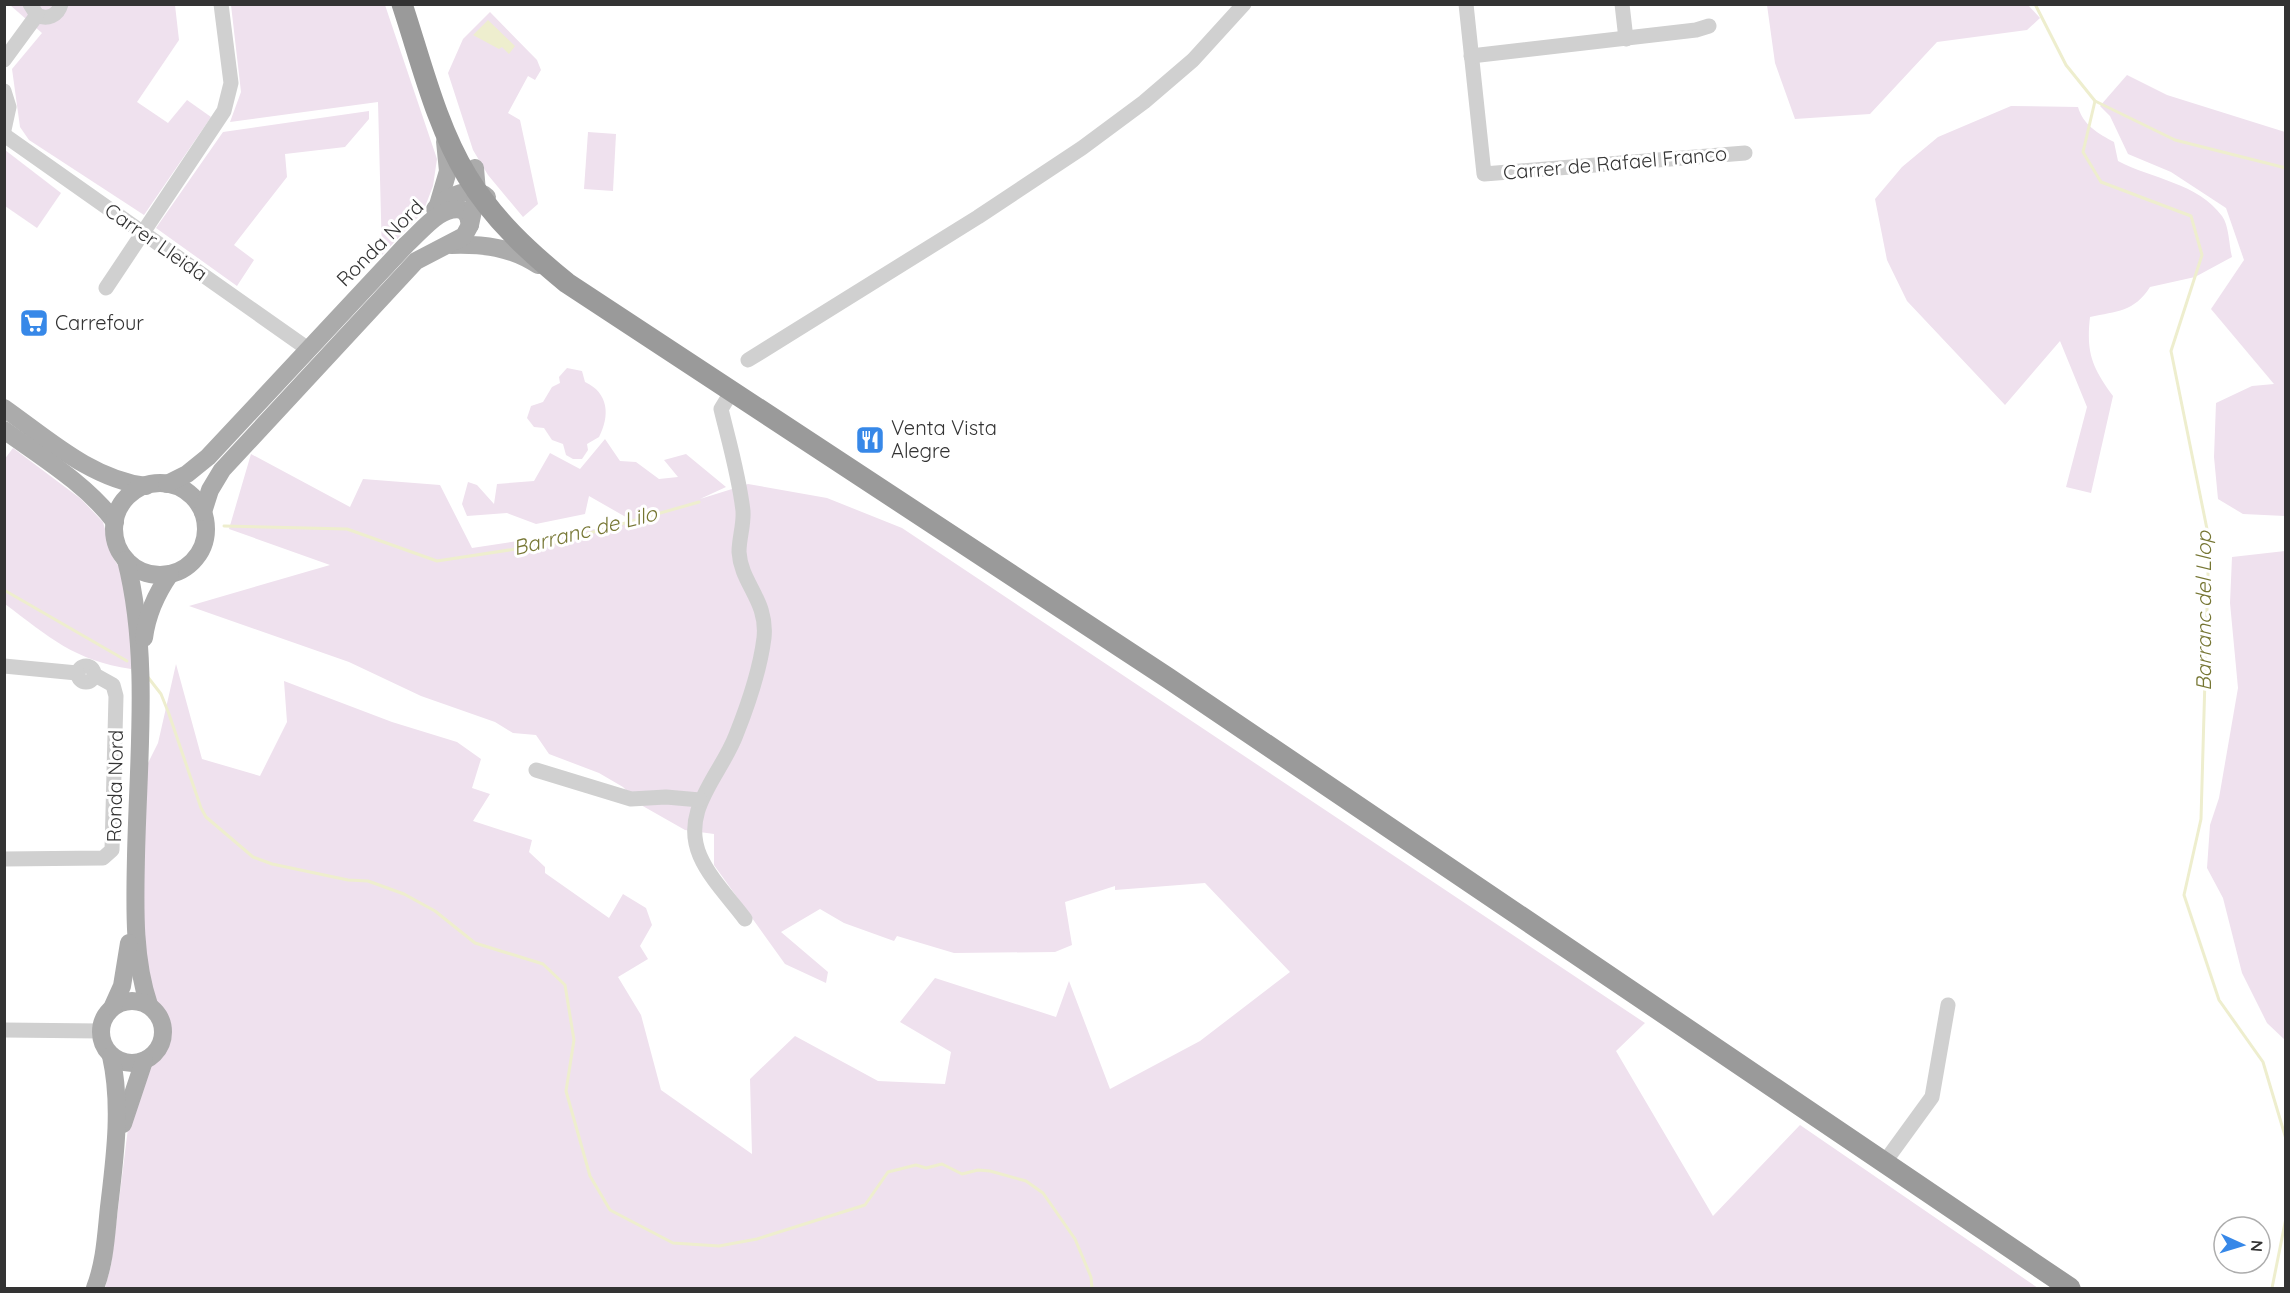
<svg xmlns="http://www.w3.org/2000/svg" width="2290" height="1293" font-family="Quicksand,sans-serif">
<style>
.green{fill:#efe1ee}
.water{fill:#eeeece}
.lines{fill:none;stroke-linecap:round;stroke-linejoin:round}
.stream{stroke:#eeeece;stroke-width:3}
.minor{stroke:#d0d0d0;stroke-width:15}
.major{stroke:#ababab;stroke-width:18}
.highway{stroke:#9a9a9a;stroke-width:21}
.labels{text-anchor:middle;stroke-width:6;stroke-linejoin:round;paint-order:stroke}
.street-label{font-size:20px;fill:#333;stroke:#fff}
.poi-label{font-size:20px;fill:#333;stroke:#fff;text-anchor:start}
.water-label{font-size:21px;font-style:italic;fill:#767633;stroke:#fff}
</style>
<rect width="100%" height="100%" fill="#fff"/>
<g class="green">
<polygon points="10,5 175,5 179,40 137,102 168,123 187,100 211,117 144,215 29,140 20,127 12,69 42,33"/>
<polygon points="231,5 385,5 437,159 433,186 423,212 382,255 378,102 230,122 241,92"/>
<polygon points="2028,5 2040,18 2027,30 1937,42 1870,114 1795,119 1775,63 1767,5"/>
<polygon points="490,12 537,60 541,70 535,80 528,76 508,113 520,120 538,204 523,217 488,175 473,150 448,73 463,39"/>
<polygon points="2127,75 2167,95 2285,132 2285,516 2243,514 2218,499 2214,457 2216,403 2252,386 2274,384 2211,309 2244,260 2226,208 2171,172 2128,154 2110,116 2100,106"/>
<path d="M2011 106 2078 107C2083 125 2099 134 2114 142L2118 161C2152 179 2198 183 2222 216 2229 225 2229 245 2232 257L2195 277 2150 287C2134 312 2117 311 2090 317 2086 353 2092 367 2113 396L2091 493 2066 487 2087 407 2060 341 2005 405 1907 301 1887 260 1875 199 1902 167 1938 137Z"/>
<polygon points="369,111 369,119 345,147 285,154 287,177 234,245 254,260 237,286 156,228 223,132"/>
<polygon points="588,132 616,134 613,191 584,189"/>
<polygon points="5,150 61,193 37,228 5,206"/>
<path d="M567 368 582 371 585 382C609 393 610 416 599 437L587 444 588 450 582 459H573L566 455 563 444 552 440 544 428 534 427 527 418 531 406 543 402 552 387 560 383 559 377Z"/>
<polygon points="605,439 620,461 636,462 659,479 678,477 664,460 686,454 726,487 700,499 748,484 827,498 902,528 1645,1023 1616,1051 1713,1216 1800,1125 2038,1288 105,1288 111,1265 129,1120 148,1068 166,1050 170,1034 167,1020 151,994 142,941 144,771 158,743 176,664 202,759 260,776 287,722 284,681 392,722 457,742 481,759 472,788 490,794 473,821 532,840 529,852 545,867 545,873 609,918 623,894 646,908 652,925 640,946 648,959 618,977 641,1015 661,1090 752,1154 750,1079 795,1036 878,1081 945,1084 951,1052 900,1022 935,978 1056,1017 1069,981 1110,1089 1200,1041 1290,972 1205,883 1115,890 1115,886 1065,902 1072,945 1055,952 954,953 897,936 894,941 844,923 820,909 781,932 828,972 826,983 785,964 714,865 714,834 685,830 641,805 623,787 599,773 549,754 536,735 513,733 495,722 421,696 349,662 189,606 330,565 229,529 251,454 350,507 363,479 440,485 472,548 608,527 631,520 589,496 585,514 536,524 507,513 467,516 462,504 468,482 477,485 494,504 497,484 534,481 550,453 580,469"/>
<path d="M13 448 81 499 103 522 113 558 124 574 130 608 131 669C75 661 49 637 5 604L4 460Z"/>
<polygon points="2285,551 2286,551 2285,1040 2267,1023 2242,973 2223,898 2207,868 2210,825 2219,798 2238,688 2230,603 2232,557"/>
</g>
<polygon class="water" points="488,20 515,46 509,54 502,47 499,49 473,35"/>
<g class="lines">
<g class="stream">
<polyline points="2035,4 2066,65 2095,101 2175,140 2286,168"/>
<polyline points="2095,101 2083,152 2101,182 2191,216 2202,255 2171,351 2209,539 2201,819 2184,895 2219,1000 2263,1062 2286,1139"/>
<polyline points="224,526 347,529 437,561 555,543 699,502"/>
<polyline points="4,590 127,661"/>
<polyline points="147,676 161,694 169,714 201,808 206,817 253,857 272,864 348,880 368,881 404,894 435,911 475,943 543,964 565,985 574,1040 566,1091 590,1176 610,1210 673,1243 719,1246 757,1239 865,1205 888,1172 916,1165 926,1168 942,1164 962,1174 978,1170 990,1171 1026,1181 1043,1193 1075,1239 1091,1277 1092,1288"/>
<polyline points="2272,1288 2286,1218"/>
</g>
<g class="minor">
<path d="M30 4 37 15C47 20 58 16 61 4"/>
<polyline points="1466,4 1484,174 1745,153"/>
<polyline points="1622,4 1626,39"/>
<polyline points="1471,56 1696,30 1709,26"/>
<polyline points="4,60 37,15"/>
<polyline points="4,91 9,107 4,130"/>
<polyline points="4,135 308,349"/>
<polyline points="106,288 224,111 231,83 221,4"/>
<polyline points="748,360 978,217 1082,148 1144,102 1193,60 1244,4"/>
<path d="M732 391 721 409C729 442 739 476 743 511 744 525 739 538 739 552 741 584 768 600 764 638 760 670 748 705 736 735 721 775 680 810 700 856 710 879 731 900 745 919"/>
<circle cx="86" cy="674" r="8"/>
<polyline points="4,666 77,673"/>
<polyline points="536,770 631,799 666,797 700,800"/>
<polyline points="4,859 103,858 112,850 116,696 113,685 95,675"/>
<polyline points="4,1030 100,1031"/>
<polyline points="1884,1163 1932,1097 1948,1005"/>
</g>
<g class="major">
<polyline points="438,205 448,171 445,141"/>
<path d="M435 209C446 196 473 184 487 197"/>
<path d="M451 245C484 244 510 247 538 265"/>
<path d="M4 408C48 439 91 479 146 486"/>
<path d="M4 430C43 458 86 484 115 522"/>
<circle cx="160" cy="529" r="46"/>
<path d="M167 484 187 474 208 457 406 245C422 231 441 204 463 210L468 216 470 225"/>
<polyline points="203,512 210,490 222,470 416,261 464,236 470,225 477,192 475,168"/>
<path d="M126 560C150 654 138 759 136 856 135 905 133 958 149 1005"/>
<path d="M144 638C147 614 156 594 170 574"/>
<circle cx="132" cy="1032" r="31"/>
<polyline points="113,1006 122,986 129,943"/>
<polyline points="123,1124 144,1061"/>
<path d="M95 1288C105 1262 106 1235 109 1207 115 1157 122 1105 111 1056"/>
</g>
<path class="highway" d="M402 4C421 61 436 125 467 176 493 219 529 252 567 283L1168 678 2070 1288"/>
</g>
<defs>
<g id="supermarket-square" transform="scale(1.5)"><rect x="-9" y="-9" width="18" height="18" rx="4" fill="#3788e8" stroke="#fff"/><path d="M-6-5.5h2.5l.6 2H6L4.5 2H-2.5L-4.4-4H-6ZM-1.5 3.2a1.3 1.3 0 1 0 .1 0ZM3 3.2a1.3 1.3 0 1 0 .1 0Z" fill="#fff"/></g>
<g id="restaurant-square" transform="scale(1.5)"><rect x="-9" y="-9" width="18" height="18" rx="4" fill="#3788e8" stroke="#fff"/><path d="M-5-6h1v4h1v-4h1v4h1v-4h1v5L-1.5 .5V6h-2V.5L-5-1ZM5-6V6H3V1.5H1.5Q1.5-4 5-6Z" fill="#fff"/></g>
</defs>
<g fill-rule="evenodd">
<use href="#supermarket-square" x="34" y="323"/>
<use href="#restaurant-square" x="870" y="440"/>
</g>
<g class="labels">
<g class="street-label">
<text transform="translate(1615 163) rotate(-5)" y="7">Carrer de Rafael Franco</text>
<text transform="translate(156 242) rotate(35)" y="7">Carrer Lleida</text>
<text transform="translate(380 243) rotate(-45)" y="7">Ronda Nord</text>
<text transform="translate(115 786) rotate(-89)" y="7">Ronda Nord</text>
</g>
<g class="poi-label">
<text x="55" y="330">Carrefour</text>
<text x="891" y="435">Venta Vista<tspan x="891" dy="23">Alegre</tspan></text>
</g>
<g class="water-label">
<text transform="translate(585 531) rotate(-14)" y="7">Barranc de Lilo</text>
<text transform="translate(2204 611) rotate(-90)" y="7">Barranc del Llop</text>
</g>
</g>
<rect width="2290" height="1293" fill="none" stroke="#333333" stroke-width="12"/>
<g transform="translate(2242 1245) rotate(94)"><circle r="28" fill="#ffffff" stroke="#adadad" stroke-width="1.5"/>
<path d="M0-4.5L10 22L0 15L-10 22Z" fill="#3788e8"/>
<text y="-9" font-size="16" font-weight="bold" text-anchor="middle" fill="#333333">N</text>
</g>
</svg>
